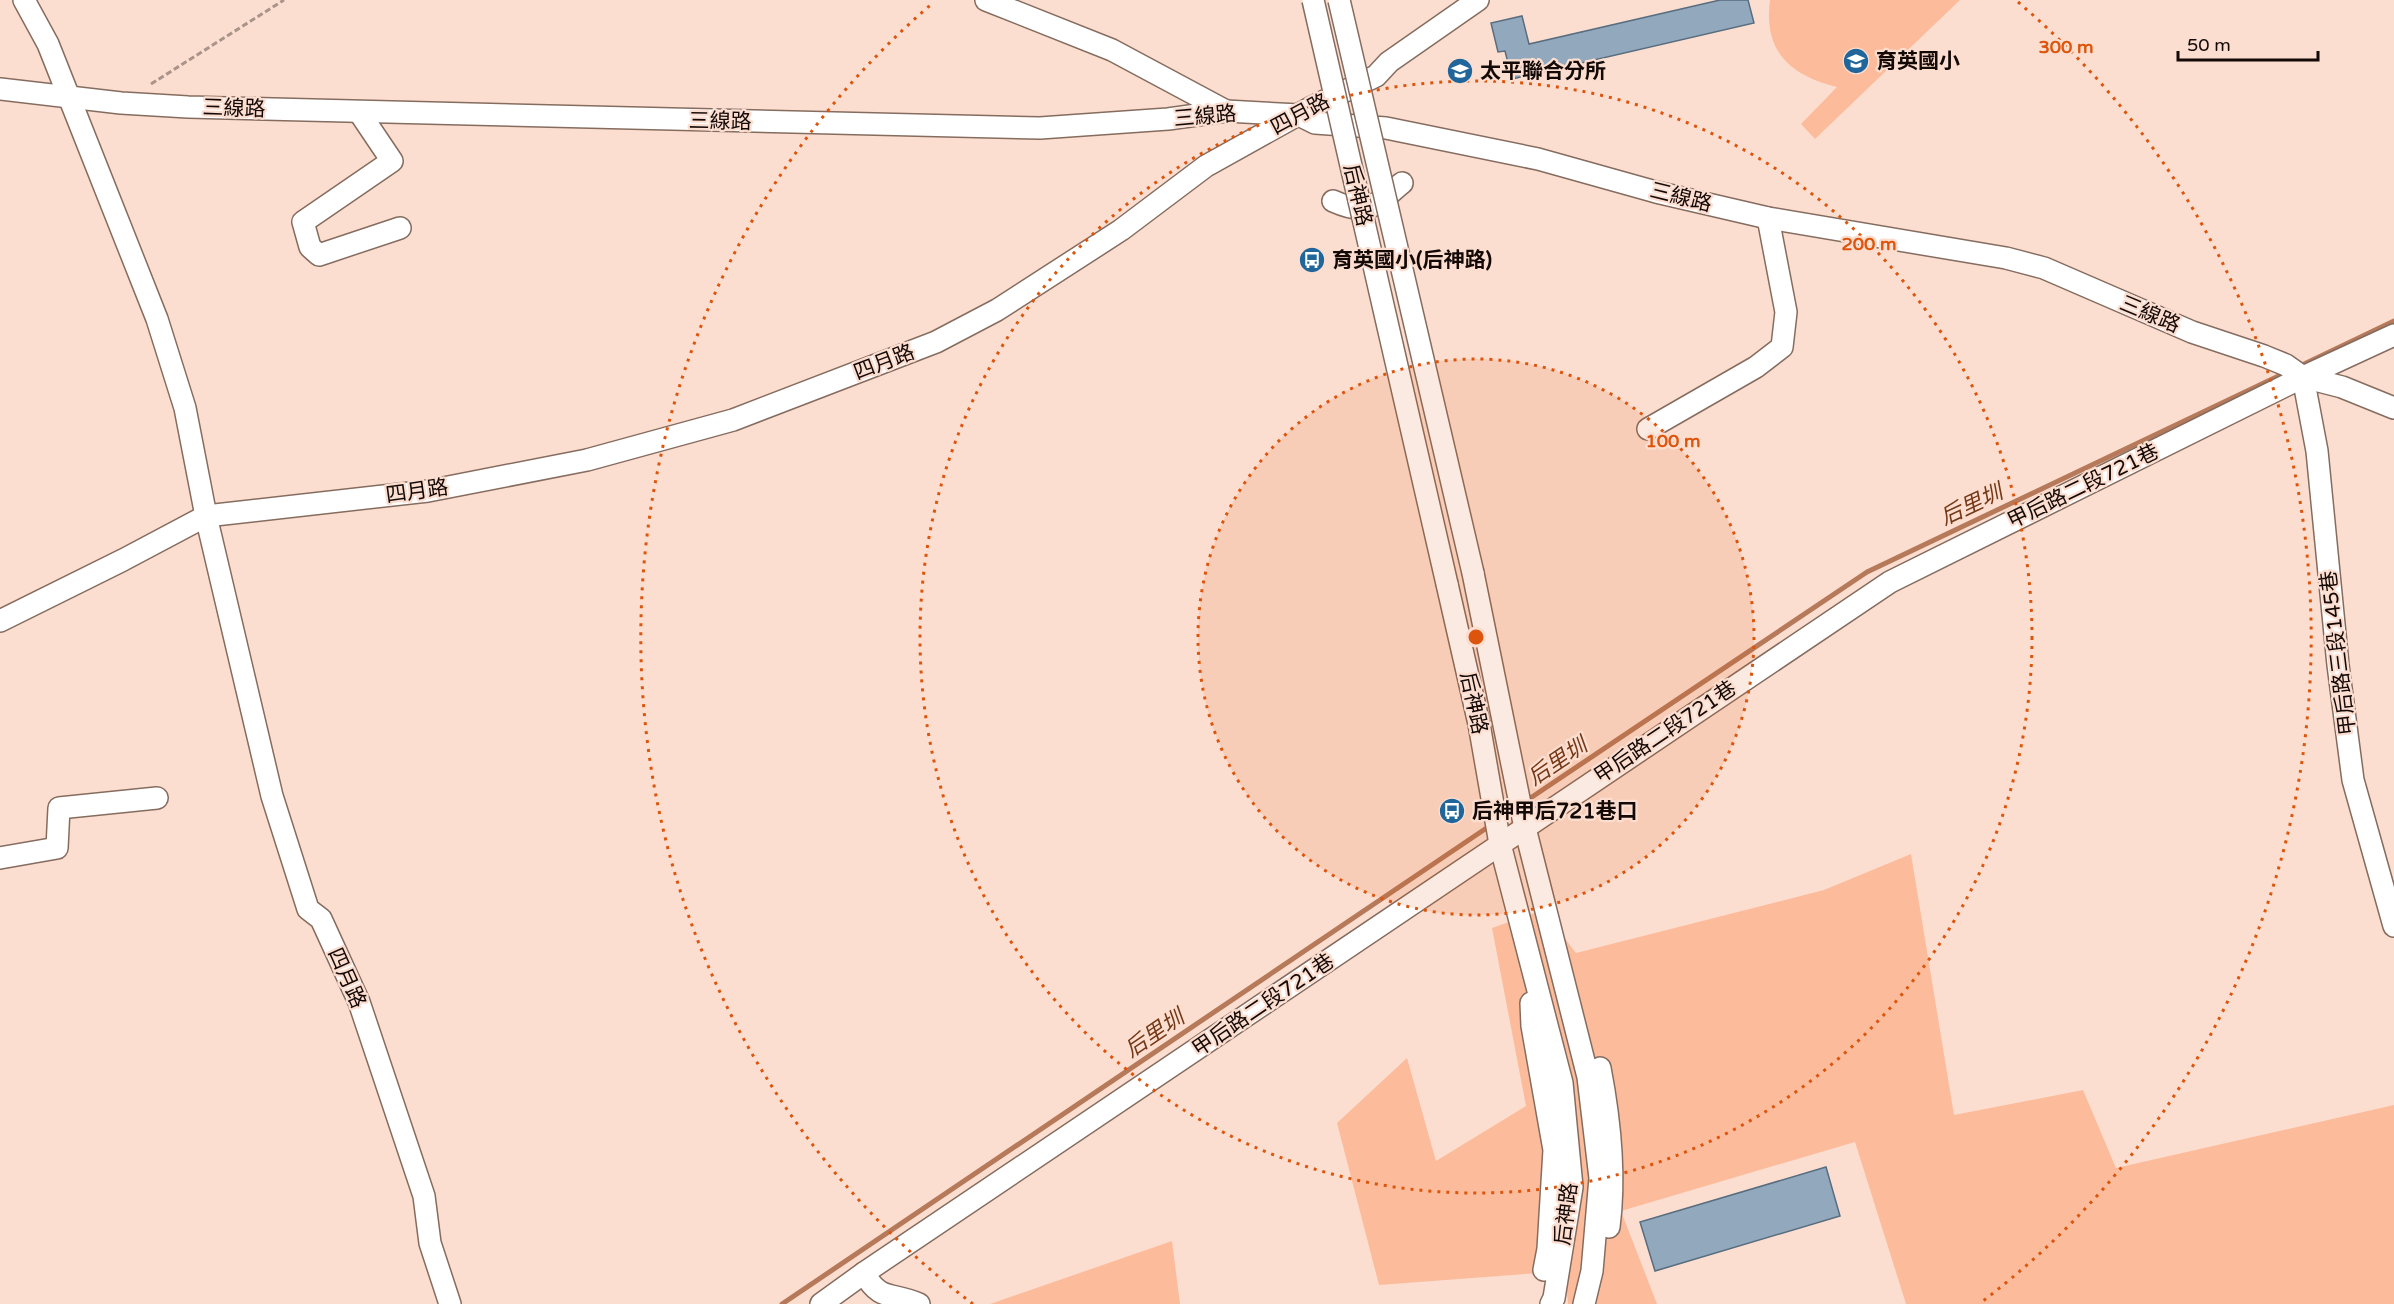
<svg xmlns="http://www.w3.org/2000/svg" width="2394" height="1304" font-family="'Varela Round','Noto Sans TC',sans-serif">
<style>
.green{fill:#fcbc9c}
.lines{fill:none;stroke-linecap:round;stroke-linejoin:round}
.stream{stroke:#b67959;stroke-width:5}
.building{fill:#92a8bc;stroke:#586d7f;stroke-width:1.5}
.minor-casing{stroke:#856c5f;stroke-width:24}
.path{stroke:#aa9389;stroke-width:3;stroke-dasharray:6 3;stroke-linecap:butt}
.minor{stroke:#fff;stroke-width:21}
.minor-bridge-casing{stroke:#856c5f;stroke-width:24;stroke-linecap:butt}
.minor-bridge{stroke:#fff;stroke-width:21}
.ring{fill:none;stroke:#dd550c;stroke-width:3;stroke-dasharray:3 6}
.labels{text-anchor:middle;stroke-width:4.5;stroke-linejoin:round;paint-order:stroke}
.poi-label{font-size:21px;font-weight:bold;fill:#130906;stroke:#fcded0;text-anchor:start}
.street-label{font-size:21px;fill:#130906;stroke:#fcded0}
.water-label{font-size:22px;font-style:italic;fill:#743917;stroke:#fcded0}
.centre{fill:#dd550c;stroke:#fcded0;stroke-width:3}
.ring-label{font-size:18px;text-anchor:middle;font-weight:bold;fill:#dd550c;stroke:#fcded0;stroke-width:4.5;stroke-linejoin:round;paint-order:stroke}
</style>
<rect width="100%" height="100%" fill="#fcded0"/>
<g class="green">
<path d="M1770 0H1960L1815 139 1801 124 1837 87C1791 76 1763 52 1770 0Z"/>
<polygon points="1911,854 1954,1115 2083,1090 2116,1168 2394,1105 2394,1304 1906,1304 1855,1142 1621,1211 1657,1304 1568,1304 1565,1271 1379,1285 1337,1123 1407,1058 1436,1161 1526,1106 1492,928 1543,910 1576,953 1824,890"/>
<polygon points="1172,1241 1180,1304 990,1304"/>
</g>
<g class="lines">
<g class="stream">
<polyline points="2298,367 2394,321"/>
<polyline points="1526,801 1867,572 2287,372"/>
<polyline points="782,1304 1491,825"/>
</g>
</g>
<g class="building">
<polygon points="1720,0 1748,0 1754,23 1512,79 1505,51 1498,52 1491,23 1522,16 1529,44"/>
<polygon points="1826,1167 1840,1216 1655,1271 1640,1222"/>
</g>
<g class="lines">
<g class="minor-casing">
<g id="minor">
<polyline points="24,0 48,44 157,319 185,408 206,516 272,796 308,909 321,919 359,1002 424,1196 430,1243 450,1304"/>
<polyline points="986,0 1112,50 1226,111"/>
<polyline points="0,89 121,103 188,107 1040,128 1168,119 1226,111 1299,115 1315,123 1386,128 1538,159 1656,192 1768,218 2006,258 2044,268 2192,332 2264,356 2286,365 2303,377 2342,387 2394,408"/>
<polyline points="359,112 392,161 303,222 310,247 319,255 400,228"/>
<path d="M1333 201C1369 217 1374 206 1402 183"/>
<polyline points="2303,377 2317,451 2338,665 2353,780 2394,926"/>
<polyline points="1648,429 1756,367 1782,347 1786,312 1768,218"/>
<polyline points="1473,573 1525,828 1588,1077 1600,1178 1592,1271 1584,1304"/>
<polyline points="1447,584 1479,724 1500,844 1562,1083 1572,1187 1554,1298 1551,1304"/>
<polyline points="0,621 123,560 206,516 428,491 587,460 733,420 936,342 997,310 1121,230 1206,166 1312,107 1376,76 1389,62 1478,0"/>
<polyline points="0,858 57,848 59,808 157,798"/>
<polyline points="1531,1003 1532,1026 1554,1150 1548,1249 1544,1270"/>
<path d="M1600 1068C1610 1120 1616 1173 1609 1227"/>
<path d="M864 1273C880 1302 892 1292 919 1304"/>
<polyline points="821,1304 864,1273 1890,582 2303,377 2394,335"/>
</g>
</g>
<polyline class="path" points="151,84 284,0"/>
<use href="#minor" class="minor"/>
<g class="minor-bridge-casing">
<g id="minor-bridge">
<polyline points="1313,0 1447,584"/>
<polyline points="1339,0 1473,573"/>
</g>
</g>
<use href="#minor-bridge" class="minor-bridge"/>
</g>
<circle cx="1476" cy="637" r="278" fill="#dd550c" fill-opacity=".12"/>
<g class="ring">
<circle cx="1476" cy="637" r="278"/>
<circle cx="1476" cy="637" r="556"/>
<path d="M973 1304A835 835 0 0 1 934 2M2018 2A835 835 0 0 1 1979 1304"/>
</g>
<defs>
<g id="school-disc" transform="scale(1.35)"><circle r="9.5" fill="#21669b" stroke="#fcded0"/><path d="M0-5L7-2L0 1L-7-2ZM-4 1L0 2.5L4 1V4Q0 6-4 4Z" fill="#fff"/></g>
<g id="bus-disc" transform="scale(1.35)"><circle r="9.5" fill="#21669b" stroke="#fcded0"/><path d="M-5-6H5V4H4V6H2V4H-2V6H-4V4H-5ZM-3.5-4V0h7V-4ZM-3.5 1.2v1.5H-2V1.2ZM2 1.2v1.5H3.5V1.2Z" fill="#fff"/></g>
</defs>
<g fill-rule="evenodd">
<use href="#school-disc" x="1856" y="61"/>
<use href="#school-disc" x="1460" y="71"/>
<use href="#bus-disc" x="1312" y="260"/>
<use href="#bus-disc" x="1452" y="811"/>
</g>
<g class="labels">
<g class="poi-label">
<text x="1876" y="68">育英國小</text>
<text x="1480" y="78">太平聯合分所</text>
<text x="1332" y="267">育英國小(后神路)</text>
<text x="1472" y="818">后神甲后721巷口</text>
</g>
<g class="street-label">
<text transform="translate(234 108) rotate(2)" y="7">三線路</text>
<text transform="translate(1300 114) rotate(-28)" y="7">四月路</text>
<text transform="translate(1205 116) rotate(-5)" y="7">三線路</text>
<text transform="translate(720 121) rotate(1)" y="7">三線路</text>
<text transform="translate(1358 195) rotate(77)" y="7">后神路</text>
<text transform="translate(1681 197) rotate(14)" y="7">三線路</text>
<text transform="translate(2150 314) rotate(23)" y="7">三線路</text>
<text transform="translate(884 362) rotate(-21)" y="7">四月路</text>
<text transform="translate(2083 486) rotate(-26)" y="7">甲后路二段721巷</text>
<text transform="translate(417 491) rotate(-8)" y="7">四月路</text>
<text transform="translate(2338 653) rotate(-97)" y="7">甲后路三段145巷</text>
<text transform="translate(1474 703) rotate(78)" y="7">后神路</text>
<text transform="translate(1665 732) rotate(-34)" y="7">甲后路二段721巷</text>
<text transform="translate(347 978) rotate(66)" y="7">四月路</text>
<text transform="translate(1263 1005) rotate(-34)" y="7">甲后路二段721巷</text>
<text transform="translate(1566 1214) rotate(-83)" y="7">后神路</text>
</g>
<g class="water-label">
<text transform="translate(1971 504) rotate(-25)" y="8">后里圳</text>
<text transform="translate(1557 761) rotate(-34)" y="8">后里圳</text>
<text transform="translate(1154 1033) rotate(-34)" y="8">后里圳</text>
</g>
</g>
<circle cx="1476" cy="637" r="9" class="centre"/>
<g class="ring-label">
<text x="2066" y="53">300 m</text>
<text x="1869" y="250">200 m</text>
<text x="1673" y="447">100 m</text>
</g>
<path d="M2178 51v9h140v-9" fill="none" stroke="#130906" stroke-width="3"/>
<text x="2187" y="51" font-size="18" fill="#130906" stroke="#fcded0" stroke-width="4.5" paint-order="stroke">50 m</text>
</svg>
